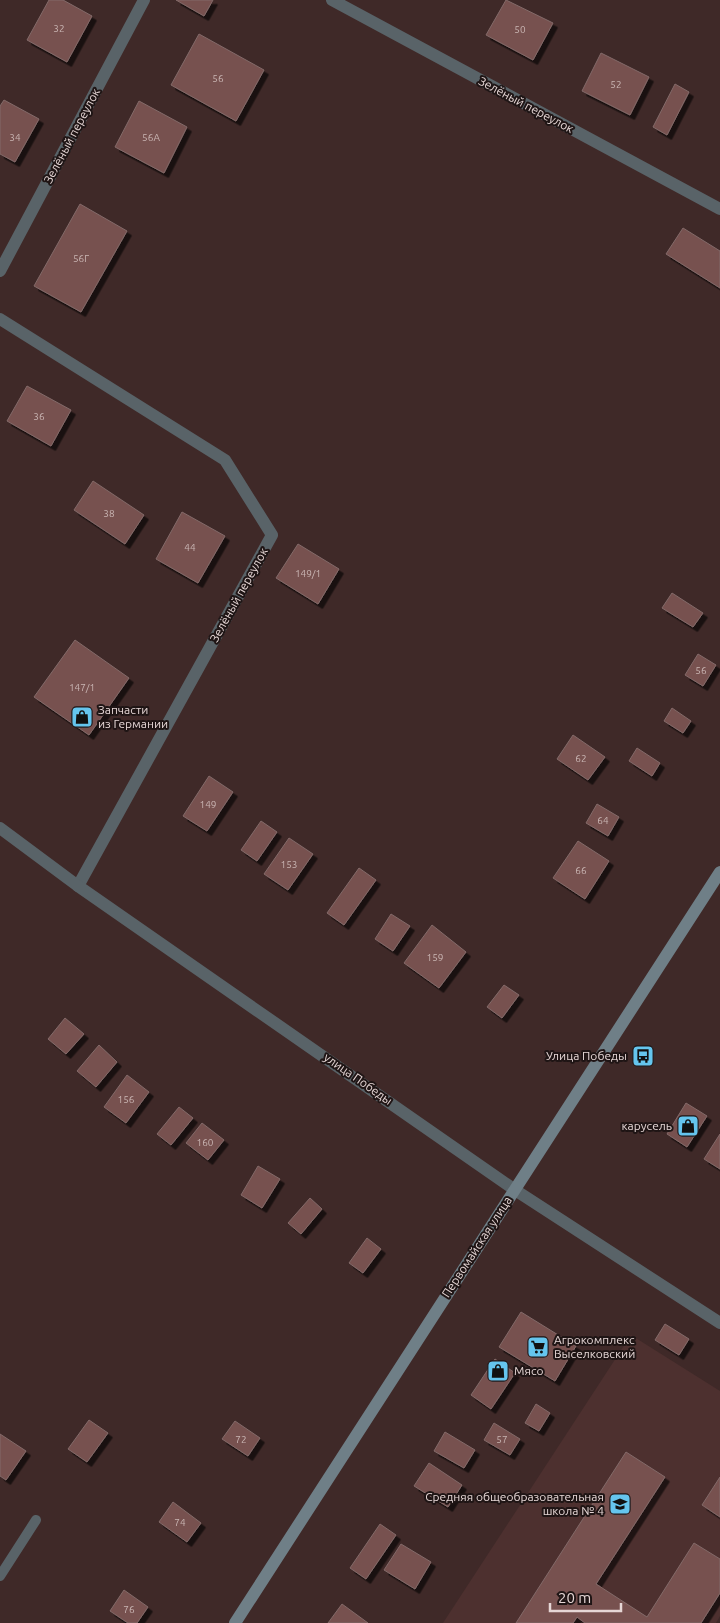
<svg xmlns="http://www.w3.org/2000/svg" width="720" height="1623" font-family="Ubuntu,sans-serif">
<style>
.built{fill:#4d302f}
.building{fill:#77514f;stroke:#836a69;filter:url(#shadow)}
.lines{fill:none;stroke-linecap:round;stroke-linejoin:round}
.service{stroke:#596368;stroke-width:10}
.minor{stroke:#596368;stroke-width:12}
.tertiary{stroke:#596368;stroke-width:12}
.secondary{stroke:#6f7f87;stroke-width:12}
.labels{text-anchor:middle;stroke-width:4;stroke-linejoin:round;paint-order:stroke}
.number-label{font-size:10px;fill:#cab6b4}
.street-label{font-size:12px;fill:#e6d7d6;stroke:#1f1515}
.poi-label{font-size:12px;fill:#e6d7d6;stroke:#1f1515;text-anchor:start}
</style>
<defs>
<filter id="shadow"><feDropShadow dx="4.5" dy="4.5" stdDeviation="0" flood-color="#0009"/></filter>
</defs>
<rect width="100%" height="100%" fill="#3f2928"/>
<polygon class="built" points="631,1335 720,1391 720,1616 716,1623 443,1623"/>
<g class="building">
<polygon points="49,0 63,0 92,16 67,62 27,40"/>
<polygon points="176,0 213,0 204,16"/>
<polygon points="506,0 553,23 533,60 486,35"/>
<polygon points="199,34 264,70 236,121 171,85"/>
<polygon points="601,53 649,77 630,115 582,91"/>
<polygon points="675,84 689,92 667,135 653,127"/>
<polygon points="4,100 39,119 15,162 0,154 0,106"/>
<polygon points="139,101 187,127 164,173 115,147"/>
<polygon points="80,204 127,231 81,312 34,286"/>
<polygon points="683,228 720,251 720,288 666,254"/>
<polygon points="27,386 71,410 51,446 7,421"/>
<polygon points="93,481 144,515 125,544 74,510"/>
<polygon points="182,512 225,536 198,583 156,559"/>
<polygon points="298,544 339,569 318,604 276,578"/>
<polygon points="672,593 703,613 693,627 662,608"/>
<polygon points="75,640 129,678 89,735 34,697"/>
<polygon points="698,654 716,665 703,686 685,675"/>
<polygon points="672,708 691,721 683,733 664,721"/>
<polygon points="573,735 605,757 588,780 557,759"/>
<polygon points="637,748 660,763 652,776 629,761"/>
<polygon points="209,776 233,792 207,831 183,816"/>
<polygon points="597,804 619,817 608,836 586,823"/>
<polygon points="261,821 277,832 257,861 241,850"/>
<polygon points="289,838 313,854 288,890 264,874"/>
<polygon points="578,841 609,861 585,899 553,878"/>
<polygon points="359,868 376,880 344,925 327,913"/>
<polygon points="391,914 410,926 393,951 375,939"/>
<polygon points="432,925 466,952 439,988 404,963"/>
<polygon points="504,985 519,995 502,1018 487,1007"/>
<polygon points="65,1018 84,1034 66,1054 48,1039"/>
<polygon points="99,1045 117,1062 96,1087 77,1071"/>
<polygon points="127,1075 149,1092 126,1123 104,1107"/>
<polygon points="686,1103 707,1116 687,1147 667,1134"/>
<polygon points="179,1107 193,1118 171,1145 157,1134"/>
<polygon points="202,1123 224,1140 208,1160 186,1143"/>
<polygon points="720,1134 720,1169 704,1159"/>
<polygon points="258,1166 280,1179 262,1208 241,1195"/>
<polygon points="310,1198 322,1209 301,1234 288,1223"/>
<polygon points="367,1238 381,1249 363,1273 349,1263"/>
<polygon points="521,1312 576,1346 555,1381 499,1347"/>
<polygon points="665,1324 689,1339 679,1355 655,1340"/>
<polygon points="495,1359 515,1373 491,1409 471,1395"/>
<polygon points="536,1404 550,1413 539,1431 525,1423"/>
<polygon points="89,1420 108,1433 87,1462 68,1449"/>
<polygon points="235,1421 260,1438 248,1456 222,1439"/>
<polygon points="494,1423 520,1439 510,1455 484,1440"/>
<polygon points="445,1432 475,1450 464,1468 434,1451"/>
<polygon points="0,1434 26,1451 6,1480 0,1476"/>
<polygon points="626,1452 665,1477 596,1584 647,1617 694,1543 720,1559 720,1593 701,1623 585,1623 577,1617 573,1623 516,1623"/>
<polygon points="429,1463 462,1485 448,1507 414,1486"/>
<polygon points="720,1477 720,1517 702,1505"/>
<polygon points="173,1502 201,1523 187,1542 159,1522"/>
<polygon points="380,1524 396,1535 366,1579 350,1568"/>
<polygon points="401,1544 431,1562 415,1589 384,1570"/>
<polygon points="124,1590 148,1607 137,1623 128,1623 110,1611"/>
<polygon points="342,1604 368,1623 328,1623"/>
</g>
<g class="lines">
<polyline class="service" points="0,1576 36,1520"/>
<g class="minor">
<polyline points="332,0 720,209"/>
<polyline points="0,271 144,0"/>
<polyline points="0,319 225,460 272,535 78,886"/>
</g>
<polyline class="tertiary" points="0,828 78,886 515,1190 720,1323"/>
<polyline class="secondary" points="235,1623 720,872"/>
</g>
<defs>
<g id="shop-square" transform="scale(1.125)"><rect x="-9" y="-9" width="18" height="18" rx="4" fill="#65c5ee" stroke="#1f1515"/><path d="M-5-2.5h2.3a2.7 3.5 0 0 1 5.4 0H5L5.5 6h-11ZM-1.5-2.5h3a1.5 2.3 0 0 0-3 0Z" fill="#111"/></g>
<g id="bus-square" transform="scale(1.125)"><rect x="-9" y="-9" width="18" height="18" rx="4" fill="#65c5ee" stroke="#1f1515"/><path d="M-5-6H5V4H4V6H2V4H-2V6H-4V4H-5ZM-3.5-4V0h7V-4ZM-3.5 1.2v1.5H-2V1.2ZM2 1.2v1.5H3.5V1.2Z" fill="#111"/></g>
<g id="supermarket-square" transform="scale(1.125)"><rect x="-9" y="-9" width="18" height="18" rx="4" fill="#65c5ee" stroke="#1f1515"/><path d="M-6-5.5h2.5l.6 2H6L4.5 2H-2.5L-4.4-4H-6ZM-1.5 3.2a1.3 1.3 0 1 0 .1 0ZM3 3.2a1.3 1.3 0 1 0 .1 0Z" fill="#111"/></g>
<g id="school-square" transform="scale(1.125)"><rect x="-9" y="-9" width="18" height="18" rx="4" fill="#65c5ee" stroke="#1f1515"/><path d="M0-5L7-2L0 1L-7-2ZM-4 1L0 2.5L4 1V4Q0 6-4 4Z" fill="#111"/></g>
</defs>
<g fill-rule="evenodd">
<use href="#shop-square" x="82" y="717"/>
<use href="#bus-square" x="643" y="1056"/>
<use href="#shop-square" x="688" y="1126"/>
<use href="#supermarket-square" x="538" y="1347"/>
<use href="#shop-square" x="498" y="1371"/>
<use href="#school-square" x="620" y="1504"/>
</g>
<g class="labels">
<g class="number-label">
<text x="59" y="32">32</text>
<text x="520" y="33">50</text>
<text x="218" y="82">56</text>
<text x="616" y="88">52</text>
<text x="15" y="141">34</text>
<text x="151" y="141">56А</text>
<text x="81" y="262">56Г</text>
<text x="39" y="420">36</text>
<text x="109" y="517">38</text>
<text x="190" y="551">44</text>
<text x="308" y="577">149/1</text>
<text x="701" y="674">56</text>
<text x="82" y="691">147/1</text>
<text x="581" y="762">62</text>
<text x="208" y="808">149</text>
<text x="603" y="824">64</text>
<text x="289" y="868">153</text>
<text x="581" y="874">66</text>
<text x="435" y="961">159</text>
<text x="126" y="1103">156</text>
<text x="205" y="1146">160</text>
<text x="241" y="1443">72</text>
<text x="502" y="1443">57</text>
<text x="180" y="1526">74</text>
<text x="129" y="1613">76</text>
</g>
<g class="street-label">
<text transform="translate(526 105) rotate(28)" y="4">Зелёный переулок</text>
<text transform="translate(72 136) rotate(-62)" y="4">Зелёный переулок</text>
<text transform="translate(239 595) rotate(-61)" y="4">Зелёный переулок</text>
<text transform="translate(358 1079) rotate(35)" y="4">улица Победы</text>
<text transform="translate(477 1247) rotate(-57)" y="4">Первомайская улица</text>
</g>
<g class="poi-label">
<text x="98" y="714">Запчасти<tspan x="98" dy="14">из Германии</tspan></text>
<text x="627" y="1060" text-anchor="end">Улица Победы</text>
<text x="672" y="1130" text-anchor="end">карусель</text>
<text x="554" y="1344">Агрокомплекс<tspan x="554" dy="14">Выселковский</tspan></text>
<text x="514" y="1375">Мясо</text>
<text x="604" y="1501" text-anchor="end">Средняя общеобразовательная<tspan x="604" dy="14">школа № 4</tspan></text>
</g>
</g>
<path d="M550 1603v8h71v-8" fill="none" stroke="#e6d7d6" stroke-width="2.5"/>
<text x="558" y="1603" font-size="15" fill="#e6d7d6" stroke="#1f1515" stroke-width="4" paint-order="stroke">20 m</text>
</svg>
